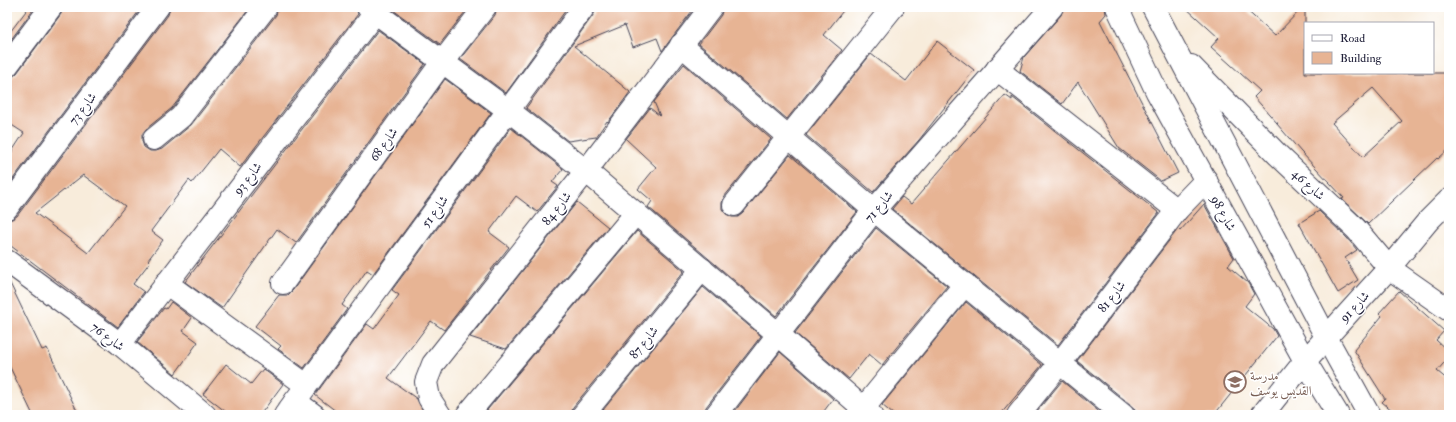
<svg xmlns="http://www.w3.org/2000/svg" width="1456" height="422" font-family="'IM FELL Double Pica',Amiri,serif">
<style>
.building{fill:#e7b494;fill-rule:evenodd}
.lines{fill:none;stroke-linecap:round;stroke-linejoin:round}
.minor-casing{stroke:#424053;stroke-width:24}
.minor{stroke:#fff;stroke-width:22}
.labels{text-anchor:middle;stroke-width:3;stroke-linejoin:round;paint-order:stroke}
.street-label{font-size:13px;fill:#22223b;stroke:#fff}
.education-label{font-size:13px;fill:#785e54;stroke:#fff;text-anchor:start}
</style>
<rect width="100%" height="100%" fill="#fff"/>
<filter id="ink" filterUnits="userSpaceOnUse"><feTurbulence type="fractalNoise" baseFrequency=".025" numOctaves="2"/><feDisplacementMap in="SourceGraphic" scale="8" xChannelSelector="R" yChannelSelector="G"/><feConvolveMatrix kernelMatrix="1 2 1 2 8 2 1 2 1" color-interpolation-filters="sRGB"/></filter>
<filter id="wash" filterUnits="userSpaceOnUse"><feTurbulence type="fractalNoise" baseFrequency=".012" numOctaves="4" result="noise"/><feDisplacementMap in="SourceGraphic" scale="16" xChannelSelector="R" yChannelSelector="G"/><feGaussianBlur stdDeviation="0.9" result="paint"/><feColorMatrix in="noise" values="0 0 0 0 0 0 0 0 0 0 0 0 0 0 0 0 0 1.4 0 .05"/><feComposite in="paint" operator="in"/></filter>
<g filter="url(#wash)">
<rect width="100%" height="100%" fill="#f8ecdb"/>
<g id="blocks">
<g class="building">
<polygon points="29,7 35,7 7,45 7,36"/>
<polygon points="63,7 142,7 7,187 7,159 24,133 7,122 7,78 12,77 17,73 61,14"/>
<path d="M170 7H247L249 9 172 108 146 129 142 134V141L144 147 150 151H156L162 149 191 125 276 15 278 7H356L358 14 240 167 219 149 192 183 189 180 151 231 163 240 148 260 150 262 133 284 144 292 118 327 7 243V220L12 219 17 216 168 15ZM83 175 125 206 88 253 35 213Z"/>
<polygon points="389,7 469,7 440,44"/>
<polygon points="497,7 568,7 506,93 460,59 495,15"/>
<polygon points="596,7 695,7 662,51 657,38 633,47 625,25 574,46 630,92 608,122 607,121 596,137 568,141 526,108 594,14"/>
<polygon points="723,7 846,7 824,35 842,50 787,119 699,44 721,15"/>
<polygon points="1064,7 1105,7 1106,14 1100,21 1178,173 1161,181 1119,148 1078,82 1062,104 1020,71 1024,57 1061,15"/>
<path d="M1185 7H1243L1275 36 1303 7H1305V73H1449V149L1438 159 1437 158 1368 224 1342 199 1344 198 1301 152 1277 124 1278 123H1277L1254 97 1260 91 1211 47 1219 38ZM1373 88 1402 121 1363 157 1332 123Z"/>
<polygon points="378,30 425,64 296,243 277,229 222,308 185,282"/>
<polygon points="937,41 974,70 919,140 873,192 806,135 871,54 906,81"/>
<polygon points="684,64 771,139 724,197 722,203 722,209 726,214 732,217 738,217 743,213 790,155 857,212 776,316 648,207 652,201 638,189 656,167 626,139 650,108 660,116 654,102"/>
<polygon points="445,79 491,113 373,274 367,270 342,305 347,309 304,368 278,349 281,346 255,326 279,295 288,295 293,290"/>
<polygon points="1005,95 1012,100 1012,97 1159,213 1058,345 892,209 902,197 911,204"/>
<polygon points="511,128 563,169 552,182 558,186 537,212 516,196 489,232 509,247 444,330 431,321 388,378 417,399 425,415 341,415 315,395 367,324 374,329 399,295 392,290"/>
<polygon points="577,202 608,227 506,349 470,337"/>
<polygon points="1204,204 1234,258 1228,266 1248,283 1254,294 1245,306 1273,329 1277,336 1214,415 1135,415 1135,410 1131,405 1077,361 1178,229 1180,231"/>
<polygon points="1319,211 1347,238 1357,250 1345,258 1358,280 1338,293 1299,223"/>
<polygon points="876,228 947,286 882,365 869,354 849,379 795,333"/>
<polygon points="637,231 684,271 573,407 571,415 483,415"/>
<polygon points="7,277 42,350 47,348 79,415 33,415 7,361"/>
<polygon points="703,287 761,336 706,407 704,415 599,415"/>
<polygon points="1399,291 1444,331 1436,340 1449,352 1449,357 1437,371 1449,381 1449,415 1398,415 1382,402 1385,399 1354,350 1382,316 1379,313"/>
<polygon points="171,302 192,318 183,331 198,342 175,374 137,342 164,308 166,309"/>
<polygon points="966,302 1042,365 1000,415 894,415 882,405"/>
<polygon points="780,352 833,399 821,415 732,415"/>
<polygon points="226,364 251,384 263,369 283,384 260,415 230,415 203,394"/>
<polygon points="1062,381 1103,415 1042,415 1037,411"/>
</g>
</g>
</g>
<g filter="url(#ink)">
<use href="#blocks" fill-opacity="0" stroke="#424053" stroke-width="1"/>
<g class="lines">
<g class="minor-casing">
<g id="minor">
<polyline points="368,7 508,110 586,171 779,335 871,415"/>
<polyline points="1117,7 1157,92 1305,361 1338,415"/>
<polyline points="1153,7 1326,337 1369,415"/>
<polyline points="681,45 874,210 1123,415"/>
<polyline points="7,66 51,7"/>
<polyline points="1191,66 1278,155 1356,229 1389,268 1449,310"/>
<polyline points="997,69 1177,210"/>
<polyline points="154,139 181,117 266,7"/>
<polyline points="734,205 893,7"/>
<polyline points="7,208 158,7"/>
<polyline points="7,261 120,344 205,415"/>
<polyline points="166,283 306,385"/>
<polyline points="283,283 443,61 485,7"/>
<polyline points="120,344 375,13"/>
<polyline points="295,401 314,415"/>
<polyline points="285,415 584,7"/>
<polyline points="440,415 429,398 426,382 433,364 586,171 711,7"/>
<polyline points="467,415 636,213"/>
<polyline points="583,415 702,269"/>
<polyline points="716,415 874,210 1052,7"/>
<polyline points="858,415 965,284"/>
<polyline points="1018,415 1060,363 1177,210 1206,180"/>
<polyline points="1262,415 1305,361 1389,268 1428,221 1449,200"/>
</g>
</g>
<use href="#minor" class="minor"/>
</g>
</g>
<defs>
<g id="university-ring" transform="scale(1.15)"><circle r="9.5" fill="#fff" stroke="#8d6e63" stroke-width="1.5"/><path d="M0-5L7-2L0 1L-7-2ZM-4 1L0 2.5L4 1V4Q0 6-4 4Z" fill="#8d6e63"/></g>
</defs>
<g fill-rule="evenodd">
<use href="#university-ring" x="1235" y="382"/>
</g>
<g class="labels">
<g class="street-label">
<text transform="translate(82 108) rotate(-53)" y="5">شارع 73</text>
<text transform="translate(383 144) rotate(-54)" y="5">شارع 68</text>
<text transform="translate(247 178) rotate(-52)" y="5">شارع 93</text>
<text transform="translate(1309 184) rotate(43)" y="5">شارع 46</text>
<text transform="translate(878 206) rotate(-50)" y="5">شارع 71</text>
<text transform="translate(556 208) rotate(-52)" y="5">شارع 84</text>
<text transform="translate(434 211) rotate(-54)" y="5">شارع 51</text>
<text transform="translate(1224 213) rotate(61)" y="5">شارع 98</text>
<text transform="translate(1111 296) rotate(-52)" y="5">شارع 81</text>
<text transform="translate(1354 306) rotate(-47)" y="5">شارع 91</text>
<text transform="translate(108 336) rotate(37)" y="5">شارع 76</text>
<text transform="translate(643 342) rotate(-51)" y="5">شارع 87</text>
</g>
<g class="education-label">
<text x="1250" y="380">مدرسة<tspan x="1250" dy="15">القديس يوسف</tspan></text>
</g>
</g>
<rect width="1456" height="422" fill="none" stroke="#fff" stroke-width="24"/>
<rect x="1304" y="22" width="130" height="52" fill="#ffffff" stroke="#a7a7b1"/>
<rect x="1312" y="35" width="20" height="6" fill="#ffffff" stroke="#a7a7b1"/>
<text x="1340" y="42" font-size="12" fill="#22223b">Road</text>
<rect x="1312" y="52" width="20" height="12" fill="#e7b494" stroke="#a7a7b1"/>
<text x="1340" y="62" font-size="12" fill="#22223b">Building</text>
</svg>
